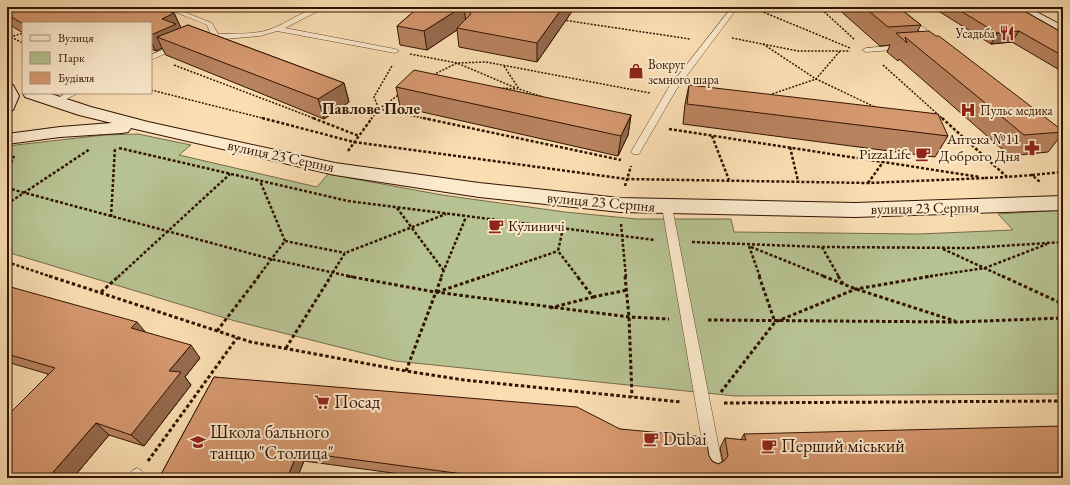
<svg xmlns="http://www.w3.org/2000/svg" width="1070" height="485" font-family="'EB Garamond',serif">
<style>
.green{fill:#b7c292;stroke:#746a4a}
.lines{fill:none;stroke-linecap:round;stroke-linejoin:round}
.lane-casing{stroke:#64462e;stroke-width:1}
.street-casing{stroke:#64462e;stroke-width:2}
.secondary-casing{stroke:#321302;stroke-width:2}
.path-far2{stroke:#321302;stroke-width:1.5;stroke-dasharray:2 1.5;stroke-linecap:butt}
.path-far1{stroke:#321302;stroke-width:2.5;stroke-dasharray:3 2;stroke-linecap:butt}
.path{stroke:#321302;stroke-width:3;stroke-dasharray:3.5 2.5;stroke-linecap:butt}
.lane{fill:#fceacd;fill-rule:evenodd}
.street{fill:#fceacd;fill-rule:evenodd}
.secondary{fill:#fceacd;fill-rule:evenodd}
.wall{fill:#b8835f;stroke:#321302}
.shaded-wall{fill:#966a4e;stroke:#321302}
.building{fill:#d6986f;stroke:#321302}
.labels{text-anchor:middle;stroke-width:4;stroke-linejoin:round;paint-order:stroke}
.far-poi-label{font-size:13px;fill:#321302;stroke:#fceacd;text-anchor:start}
.poi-label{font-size:15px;fill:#321302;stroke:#fceacd;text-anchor:end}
.street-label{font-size:15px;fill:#321302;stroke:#fceacd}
.far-district-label{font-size:16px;font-weight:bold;fill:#321302;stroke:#fceacd}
.near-poi-label{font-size:18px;fill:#321302;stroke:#fceacd;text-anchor:start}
</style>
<rect width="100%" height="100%" fill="#fadeb2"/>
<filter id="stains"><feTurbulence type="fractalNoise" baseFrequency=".005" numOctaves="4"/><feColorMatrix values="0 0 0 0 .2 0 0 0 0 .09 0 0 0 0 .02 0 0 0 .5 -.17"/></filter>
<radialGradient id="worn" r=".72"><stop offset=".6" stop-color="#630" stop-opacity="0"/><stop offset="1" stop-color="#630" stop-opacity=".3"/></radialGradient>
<polygon class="green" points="138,134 191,145 179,155 317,187 328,174 442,195 565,212 637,219 731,219 734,232 919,234 1013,230 998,214 1063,210 1063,394 735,396 395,361 235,321 7,252 7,146 104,135"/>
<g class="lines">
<g class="lane-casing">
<g id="lane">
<path d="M163 7H172L212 23 218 34C234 33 252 35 268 30 287 24 306 7 326 7L285 28 395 49 399 51 395 53 277 31 260 36 202 41H199V37L211 35 207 25Z"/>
<polygon points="732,7 738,7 676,90 639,154 633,154 631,152 669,87"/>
<polygon points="890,7 897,7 940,40 939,42 933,42"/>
<polygon points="175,44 181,44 182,46 151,60 151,55"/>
<polygon points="903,45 907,47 906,49 866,52 862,50 866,48"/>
<polygon points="67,93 78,93 59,103 56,104 52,101"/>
<polygon points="667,203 671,205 672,207 722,464 719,469 714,471 709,469 706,464 662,207 663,205"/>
<polygon points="137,468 142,471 144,478 128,478 132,471"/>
</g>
</g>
<g class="street-casing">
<polygon id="street" points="1010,7 1027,7 1063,26 1063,36 1058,35 1012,10"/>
</g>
<g class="secondary-casing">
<g id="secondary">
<polygon points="7,83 13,85 19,96 13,110 7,111"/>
<polygon points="23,93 48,93 91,107 148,122 335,163 479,183 620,198 855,203 1063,196 1063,210 855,217 620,212 479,197 335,175 131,128 128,132 122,133 60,137 7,144 7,134 60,127 112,123 79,115 25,97"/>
</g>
</g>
<g class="path-far2">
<polyline points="751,7 850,48"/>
<polyline points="819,7 855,40"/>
<polyline points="924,10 925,8 933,7"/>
<polyline points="563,20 690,39"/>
<polyline points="7,35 10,37 23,33"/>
<polyline points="11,37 23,43"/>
<polyline points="732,38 798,51 850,51"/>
<polyline points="763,44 816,79 877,108"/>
<polyline points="410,54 457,63 486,62 650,93"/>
<polyline points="174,65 316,119"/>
<polyline points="883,65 943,119"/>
<polyline points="504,66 519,89 543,97"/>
<polyline points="433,75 457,63 516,88"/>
<polyline points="499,88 518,89"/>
<polyline points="151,90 266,119"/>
<polyline points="769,95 816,79 840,51"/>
<polyline points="379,109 428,119"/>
<polyline points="379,109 401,93"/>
<polyline points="371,119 379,109 374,97 392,66"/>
</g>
<g class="path-far1">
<polyline points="262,118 354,142 626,179 868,183 986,178"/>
<polyline points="313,118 359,136"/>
<polyline points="423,118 621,160"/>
<polyline points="942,118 1007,177 1032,175 1040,182"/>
<polyline points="669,129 980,177"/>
<polyline points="712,136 729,180"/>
<polyline points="790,147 798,181"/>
<polyline points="119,148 348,201 655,240"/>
<polyline points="348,151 372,118"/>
<polyline points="7,172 14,156"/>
<polyline points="1032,175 1063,172"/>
<polyline points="985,178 1007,177"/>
<polyline points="868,183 883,162"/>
<polyline points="625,186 631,166"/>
<polyline points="7,188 271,259 353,277"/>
<polyline points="7,204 90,149"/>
<polyline points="397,208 444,271"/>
<polyline points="111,217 115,147"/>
<polyline points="621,224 626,277"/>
<polyline points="563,228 558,251 578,277"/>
<polyline points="285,241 345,253"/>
<polyline points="692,242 822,247 970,248 1063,242"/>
<polyline points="749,246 760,277"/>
<polyline points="751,247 826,277"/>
<polyline points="822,247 839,277"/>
<polyline points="943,249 1004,277"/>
<polyline points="7,262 52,277"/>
<polyline points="118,277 230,174"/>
<polyline points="258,277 285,241 260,181"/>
<polyline points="330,277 345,253 446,214"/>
<polyline points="441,277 466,217"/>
<polyline points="482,277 558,251"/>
<polyline points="925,277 985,268 1047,244"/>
</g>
<g class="path">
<polyline points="49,276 251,342 406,371 464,380 681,402"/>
<polyline points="347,276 435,292 629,317 669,319"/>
<polyline points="625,276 629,317 632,397"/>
<polyline points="759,276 775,322"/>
<polyline points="823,276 856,289 955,321"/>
<polyline points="838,276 843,284"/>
<polyline points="1002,276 1063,304"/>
<polyline points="101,292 119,276"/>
<polyline points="437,292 485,276"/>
<polyline points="593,297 627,290"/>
<polyline points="550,308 593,297 577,276"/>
<polyline points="708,320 958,322 1063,318"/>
<polyline points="217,331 259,276"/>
<polyline points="286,348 331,276"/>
<polyline points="406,371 442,276"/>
<polyline points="721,392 775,322 856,289 932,276"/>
<polyline points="724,403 1063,401"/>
<polyline points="148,461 237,338"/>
</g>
<use href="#lane" class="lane"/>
<use href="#street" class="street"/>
<use href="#secondary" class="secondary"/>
</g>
<g class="wall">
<polygon points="7,7 156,7 174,13 181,28 188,25 344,83 349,102 324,119 166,55 162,48 156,51 151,49 151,23 23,23 23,33 7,23"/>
<polygon points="419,7 575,7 537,62 459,47 457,30 427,50 400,45 397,26"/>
<polygon points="836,7 898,7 921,25 917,32 1063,131 1063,133 1048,152 1010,156 899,59 898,61 887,52 890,45 880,46"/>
<polygon points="932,7 1017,7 1063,33 1063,72 1012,42 991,44"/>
<polygon points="689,85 948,136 935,157 683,124 685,104"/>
<polygon points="396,87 631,115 628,135 618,156 400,107"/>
<polygon points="7,286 146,333 200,358 185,377 191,385 144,446 109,435 73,478 7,478 48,374 7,362"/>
<polygon points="214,377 620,429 709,456 712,461 718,464 723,462 720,448 725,438 741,440 744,434 1063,478 430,478 304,461 297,478 159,478"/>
</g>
<g class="shaded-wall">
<polygon points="462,7 464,7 466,24 457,28 457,30 427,50 424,31"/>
<polygon points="563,7 575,7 537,62 537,43"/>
<polygon points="174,13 181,28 157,37 162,48 156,51 151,42 151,35 162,19"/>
<polygon points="1019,31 1012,42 991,44 997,33"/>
<polygon points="344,83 349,102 324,119 318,99"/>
<polygon points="631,115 628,135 618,156 621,136"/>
<polygon points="137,322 148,335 131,328"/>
<polygon points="191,345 200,358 185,377 191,385 144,446 131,435 169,371"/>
<polygon points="96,423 109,435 73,478 48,478"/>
<polygon points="298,452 304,461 297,478 287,478"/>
</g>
<g class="building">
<polygon points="7,7 156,7 174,13 162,19 176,24 151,35 151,23 23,23 23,24 7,14"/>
<polygon points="419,7 462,7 424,31 397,26"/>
<polygon points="466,7 563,7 537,43 457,28 471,14"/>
<polygon points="864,7 898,7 921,25 888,27"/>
<polygon points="954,7 1017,7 1063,33 1063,56 1019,31 997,33"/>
<polygon points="188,25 344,83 318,99 157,37"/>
<polygon points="929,31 936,36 939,36 1063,131 1063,132 1024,135 905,37 907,43 896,33"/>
<polygon points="414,70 631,115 621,136 396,87"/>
<polygon points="689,85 938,114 948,136 687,104"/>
<polygon points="7,286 137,322 131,328 191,345 169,371 181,372 131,435 96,423 48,478 7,478 7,416 55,368 7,354"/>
<polygon points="214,377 577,407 620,429 706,437 709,456 712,461 718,464 724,461 728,456 725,438 746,440 744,434 1063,426 1063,478 493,478 298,452 287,478 159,478"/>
</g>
<defs>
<g id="restaurant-bare" transform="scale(1.2)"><path d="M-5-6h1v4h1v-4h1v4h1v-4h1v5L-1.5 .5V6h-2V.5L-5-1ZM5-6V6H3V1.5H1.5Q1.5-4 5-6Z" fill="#8f2418" stroke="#fceacd" stroke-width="2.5" paint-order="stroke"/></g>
<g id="shop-bare" transform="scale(1.2)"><path d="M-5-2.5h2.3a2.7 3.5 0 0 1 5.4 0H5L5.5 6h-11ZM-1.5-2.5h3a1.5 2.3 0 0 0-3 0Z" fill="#8f2418" stroke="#fceacd" stroke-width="2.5" paint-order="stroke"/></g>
<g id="hospital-bare" transform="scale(1.2)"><path d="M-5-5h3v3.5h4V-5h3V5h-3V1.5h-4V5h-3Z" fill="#8f2418" stroke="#fceacd" stroke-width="2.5" paint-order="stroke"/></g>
<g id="pharmacy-bare" transform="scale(1.2)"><path d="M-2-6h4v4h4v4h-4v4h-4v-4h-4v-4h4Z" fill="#8f2418" stroke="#fceacd" stroke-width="2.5" paint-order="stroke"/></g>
<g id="cafe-bare" transform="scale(1.2)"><path d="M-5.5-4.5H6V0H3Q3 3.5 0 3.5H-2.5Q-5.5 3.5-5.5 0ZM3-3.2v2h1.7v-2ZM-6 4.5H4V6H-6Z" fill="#8f2418" stroke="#fceacd" stroke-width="2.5" paint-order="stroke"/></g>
<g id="supermarket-bare" transform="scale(1.2)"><path d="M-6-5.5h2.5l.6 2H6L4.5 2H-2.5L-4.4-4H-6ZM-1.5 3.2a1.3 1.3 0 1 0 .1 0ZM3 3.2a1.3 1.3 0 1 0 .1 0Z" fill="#8f2418" stroke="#fceacd" stroke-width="2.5" paint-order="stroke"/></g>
<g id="school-bare" transform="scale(1.2)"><path d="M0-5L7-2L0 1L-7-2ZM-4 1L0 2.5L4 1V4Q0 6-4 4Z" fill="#8f2418" stroke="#fceacd" stroke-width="2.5" paint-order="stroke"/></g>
</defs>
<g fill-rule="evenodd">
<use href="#restaurant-bare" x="1007" y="33"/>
<use href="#shop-bare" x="636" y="71"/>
<use href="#hospital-bare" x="968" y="110"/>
<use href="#pharmacy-bare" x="1032" y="148"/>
<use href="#cafe-bare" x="923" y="154"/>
<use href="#cafe-bare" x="496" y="226"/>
<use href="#supermarket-bare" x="322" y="402"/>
<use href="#cafe-bare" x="651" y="439"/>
<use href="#school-bare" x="198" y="442"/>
<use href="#cafe-bare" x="769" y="446"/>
</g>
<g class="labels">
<g class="far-poi-label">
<text x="995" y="38" text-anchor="end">Усадьба</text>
<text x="648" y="69">Вокруг<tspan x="648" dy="15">земного шара</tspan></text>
<text x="980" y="115">Пульс медика</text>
</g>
<g class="poi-label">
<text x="1020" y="144">Аптека №11<tspan x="1020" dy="17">Доброго Дня</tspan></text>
<text x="911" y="159">PizzaLife</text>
<text x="508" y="231" text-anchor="start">Кулиничі</text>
</g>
<g class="street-label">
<text transform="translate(281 156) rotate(12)" y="5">вулиця 23 Серпня</text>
<text transform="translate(601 202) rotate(5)" y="5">вулиця 23 Серпня</text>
<text transform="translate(925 208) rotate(-1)" y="5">вулиця 23 Серпня</text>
</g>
<g class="far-district-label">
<text x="371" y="114">Павлове Поле</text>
</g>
<g class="near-poi-label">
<text x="334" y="408">Посад</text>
<text x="210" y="438">Школа бального<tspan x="210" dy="21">танцю "Столица"</tspan></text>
<text x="663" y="445">Dubai</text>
<text x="781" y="452">Перший міський</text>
</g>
</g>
<rect width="1070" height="485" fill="none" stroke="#fadeb2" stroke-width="24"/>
<rect x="8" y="8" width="1054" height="469" fill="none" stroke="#321302" stroke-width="2"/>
<rect x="12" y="12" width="1046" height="461" fill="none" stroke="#321302"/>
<rect x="22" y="22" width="130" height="72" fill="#fceacd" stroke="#ab947c"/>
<rect x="30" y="35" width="20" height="6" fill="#fceacd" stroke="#ab947c"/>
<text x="58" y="42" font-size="12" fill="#321302">Вулиця</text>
<rect x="30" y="52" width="20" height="12" fill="#b7c292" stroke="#ab947c"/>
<text x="58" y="62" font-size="12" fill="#321302">Парк</text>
<rect x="30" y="72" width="20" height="12" fill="#d6986f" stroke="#ab947c"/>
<text x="58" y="82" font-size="12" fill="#321302">Будівля</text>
<rect width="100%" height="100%" filter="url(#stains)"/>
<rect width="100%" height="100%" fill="url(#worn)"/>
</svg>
